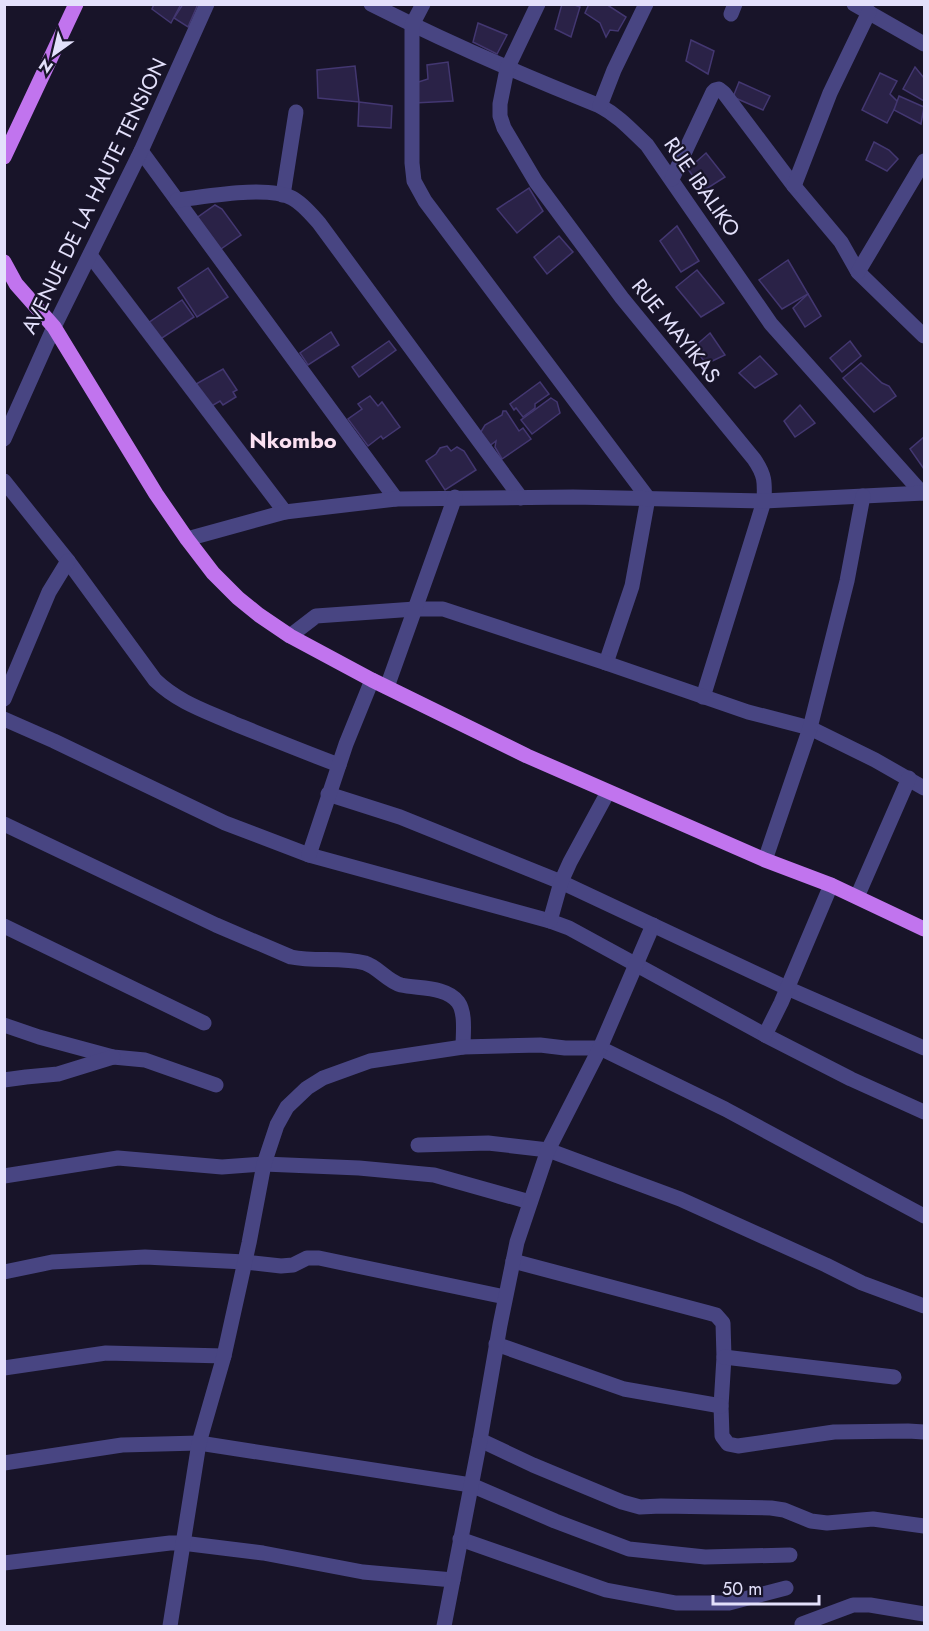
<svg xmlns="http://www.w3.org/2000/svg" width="929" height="1631" font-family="Jost,sans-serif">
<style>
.building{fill:#2a2247;stroke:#433771;stroke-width:1.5}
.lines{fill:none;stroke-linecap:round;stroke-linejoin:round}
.minor{stroke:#484582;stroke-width:15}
.major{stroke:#c174ee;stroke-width:15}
.labels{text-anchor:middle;stroke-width:4.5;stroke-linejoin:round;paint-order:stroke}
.street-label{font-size:21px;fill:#e3e0fb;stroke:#181429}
.neighbourhood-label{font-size:22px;font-weight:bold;fill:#fbe1f2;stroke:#181429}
</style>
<rect width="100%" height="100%" fill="#181429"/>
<g class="building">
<polygon points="154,4 181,4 171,23 152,9"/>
<polygon points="183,4 198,4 188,27 174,18"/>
<polygon points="562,4 572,4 580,7 571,37 555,29"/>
<polygon points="589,4 606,4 626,17 618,31 610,30 606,37 600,23 585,13"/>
<polygon points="478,23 507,35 497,54 473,42"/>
<polygon points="691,40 714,51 708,74 686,61"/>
<polygon points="448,62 453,101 414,103 412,84 428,79 427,65"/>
<polygon points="355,66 359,102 318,98 317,70"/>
<polygon points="915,67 924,78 924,101 903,89"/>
<polygon points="880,73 897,81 890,94 898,102 887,123 862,110"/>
<polygon points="739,82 770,96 763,110 733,97"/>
<polygon points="899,96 924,107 921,124 894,110"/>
<polygon points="359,102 392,106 391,128 358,126"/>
<polygon points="874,142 889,150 898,159 887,171 866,160"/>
<polygon points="706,153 725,177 703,191 688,169"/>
<polygon points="529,188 543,211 517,233 497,209"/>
<polygon points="215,205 222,209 241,235 218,251 195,219"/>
<polygon points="677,226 699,261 681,272 660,241"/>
<polygon points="559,236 573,252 547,274 534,257"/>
<polygon points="788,260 808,294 782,309 759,280"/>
<polygon points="208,268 228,297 197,317 178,288"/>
<polygon points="697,270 724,303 701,317 676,287"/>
<polygon points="808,294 821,316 805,327 793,308"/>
<polygon points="182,300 194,317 159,340 148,323"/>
<polygon points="331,332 339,345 308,365 300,353"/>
<polygon points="710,333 725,355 706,364 694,347"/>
<polygon points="389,341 396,350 359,377 352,367"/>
<polygon points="850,341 861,356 842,372 830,358"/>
<polygon points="760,356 777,374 755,388 739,373"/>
<polygon points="861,363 882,383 889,386 896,396 874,412 843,378"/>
<polygon points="223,369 237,390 233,392 236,397 223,405 220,401 210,407 196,384"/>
<polygon points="540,382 549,394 535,404 535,408 523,417 516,408 514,410 510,404"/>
<polygon points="370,396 378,406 382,402 400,427 383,439 381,436 368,446 348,419 362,409 358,404"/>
<polygon points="551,398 557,402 560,413 532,434 521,420"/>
<polygon points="800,405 815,423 795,437 784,421"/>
<polygon points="503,411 506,411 519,431 523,428 531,439 502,459 495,447 496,441 488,447 479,435 485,425 502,415"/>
<polygon points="924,437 924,469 910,449"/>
<polygon points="447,446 451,451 457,447 464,451 476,470 445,490 426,461 436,454 440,448"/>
</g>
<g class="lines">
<g class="minor">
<path d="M371 4C446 42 522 75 600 106 619 116 632 131 647 145L771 324 922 493"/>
<polyline points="423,4 412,25 412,163 414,181 425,201 648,498 632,586 606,663"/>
<path d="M538 4 507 69 500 104V116L504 128 536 182 622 298 754 459C765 475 765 482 764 501L703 697"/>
<polyline points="854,4 924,44"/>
<polyline points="731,14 735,4"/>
<polyline points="600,106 614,70 646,4"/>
<polyline points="141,151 396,499"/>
<polyline points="672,179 713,92 715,90 719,89 724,93 794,186 841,242 858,272 924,336"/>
<polyline points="794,186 830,93 869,12"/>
<polyline points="283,195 296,112"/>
<path d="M177 200C205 197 267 185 292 198 302 203 311 214 319 223L521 498"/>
<polyline points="90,255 285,512"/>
<polyline points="858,272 924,161"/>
<polyline points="4,439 54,327 141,151 207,4"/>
<path d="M4 481 68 561 155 680C179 703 206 711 235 724 270 738 304 752 339 765"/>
<polyline points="187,539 285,512 396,499 573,497 764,501 924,493"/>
<polyline points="290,636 316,616 415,609 443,609 606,663 748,712 810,728 875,760 924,788"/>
<polyline points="387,687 455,497"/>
<polyline points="4,699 49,592 68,561"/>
<polyline points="4,719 54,741 225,823 309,855 550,921 569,928 765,1035 851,1079 924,1112"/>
<polyline points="328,794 400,817 561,882 787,988 924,1048"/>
<path d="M4 824 216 925 291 957C315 962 341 957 365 963 378 967 387 981 401 985 418 989 446 986 458 1002 466 1013 463 1034 463 1047"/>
<polyline points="309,855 346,744 372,680"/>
<polyline points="765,860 810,728 847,581 863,496"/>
<polyline points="857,897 909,778"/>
<polyline points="550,921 561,882 570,862 608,792"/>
<polyline points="4,926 204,1023"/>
<polyline points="4,1025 39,1037 113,1057 145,1060 216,1085"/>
<polyline points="765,1035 781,1003 831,885"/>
<polyline points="4,1080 26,1077 58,1074 113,1057"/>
<polyline points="418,1145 488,1143 548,1150 680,1199 826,1265 862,1283 924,1306"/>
<polyline points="4,1176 118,1158 222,1167 264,1164 359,1168 434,1175 530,1202"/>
<polyline points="513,1261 709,1313 716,1315 723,1323 724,1357 721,1406 722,1436 728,1444 738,1446 834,1432 908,1431 924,1432"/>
<polyline points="4,1272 52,1262 145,1257 245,1262 281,1266 293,1265 307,1258 319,1258 505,1297"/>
<polyline points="496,1344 624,1389 721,1406"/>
<polyline points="724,1357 894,1377"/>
<polyline points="4,1368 106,1353 224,1356"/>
<polyline points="480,1440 533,1465 622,1502 640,1507 661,1506 771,1508 784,1510 811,1521 827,1523 873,1519 924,1526"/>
<polyline points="4,1463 122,1445 199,1443 471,1485 555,1521 629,1549 705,1557 790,1555"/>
<polyline points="460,1539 606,1590 676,1603 729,1603 786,1588"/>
<polyline points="4,1563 170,1543 182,1543 263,1553 363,1572 453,1580"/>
<polyline points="802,1624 853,1605 870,1605 924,1614"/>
<polyline points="170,1626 199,1443 224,1356 249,1243 264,1164 277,1125 287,1107 307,1088 323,1078 370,1061 463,1047 540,1045 565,1048 600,1048 725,1109 924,1216"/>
<polyline points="444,1626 480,1440 500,1325 517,1242 548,1150 600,1048 653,925"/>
</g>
<g class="major">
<polyline points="4,157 76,4"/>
<polyline points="4,262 16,284 54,327 156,494 187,539 213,573 238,598 259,615 290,636 372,680 527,756 765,860 831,885 924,929"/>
</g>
</g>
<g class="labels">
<g class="street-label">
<text transform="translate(702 187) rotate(55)" y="7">RUE IBALIKO</text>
<text transform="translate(94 196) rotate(-64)" y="7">AVENUE DE LA HAUTE TENSION</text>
<text transform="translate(676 331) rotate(51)" y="7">RUE MAYIKAS</text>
</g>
<g class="neighbourhood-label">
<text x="293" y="448">Nkombo</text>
</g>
</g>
<rect width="929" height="1631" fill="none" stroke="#e3e0fb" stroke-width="12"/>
<g transform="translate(54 54) rotate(214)" stroke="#181429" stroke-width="4.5" paint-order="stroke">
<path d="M0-4.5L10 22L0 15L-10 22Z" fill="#e3e0fb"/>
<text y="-9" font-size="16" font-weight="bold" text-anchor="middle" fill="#e3e0fb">N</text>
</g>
<path d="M713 1595v9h106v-9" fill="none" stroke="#e3e0fb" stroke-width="3"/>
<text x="722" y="1595" font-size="18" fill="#e3e0fb" stroke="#181429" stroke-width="4.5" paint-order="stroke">50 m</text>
</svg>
